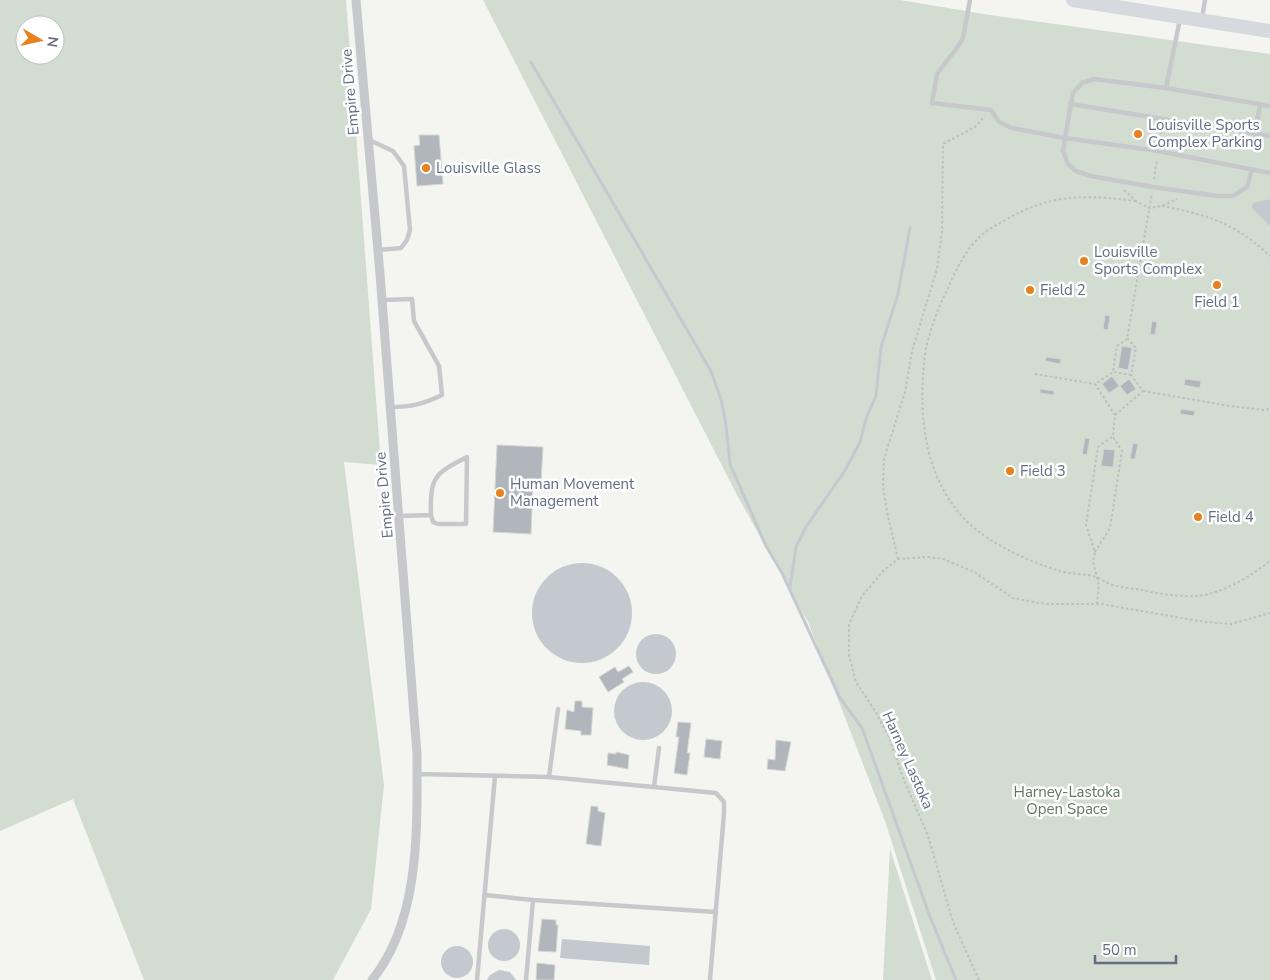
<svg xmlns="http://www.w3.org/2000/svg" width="1270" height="980" font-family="'Nunito Sans',sans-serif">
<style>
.green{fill:#d3dcd1;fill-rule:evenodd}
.water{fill:#c4c9d0}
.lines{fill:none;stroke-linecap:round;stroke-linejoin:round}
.stream{stroke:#c4c9d0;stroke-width:3}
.building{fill:#b1b5bc;stroke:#d5d6d3}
.path{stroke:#bdbec0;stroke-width:2;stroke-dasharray:2.5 2.5;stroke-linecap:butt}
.lane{stroke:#c6c8cc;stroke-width:4.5}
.street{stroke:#c6c8cc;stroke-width:9}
.primary{stroke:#d6d9de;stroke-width:14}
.poi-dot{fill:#e8801d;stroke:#fff;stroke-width:2}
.labels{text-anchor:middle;stroke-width:5;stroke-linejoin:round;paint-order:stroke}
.street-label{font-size:15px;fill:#626c82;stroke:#fff}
.poi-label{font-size:15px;fill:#626c82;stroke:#fff;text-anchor:start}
.park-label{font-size:15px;fill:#627963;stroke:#fff}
</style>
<rect width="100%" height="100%" fill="#f4f5f0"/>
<g class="green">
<path d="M0 0H346L381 465 344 462 384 785 371 909 333 980H144L73 799 0 831ZM25 25H55V55H25Z"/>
<polygon points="483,0 900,0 990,15 1270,54 1270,980 936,980 885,821 809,624 737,495"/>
<polygon points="890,849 932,980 883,980"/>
</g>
<g class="water">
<polygon points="1270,199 1270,226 1252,208 1253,203"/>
<circle cx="582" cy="613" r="50"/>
<circle cx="656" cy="654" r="20"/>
<circle cx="643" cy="711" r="29"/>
<circle cx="504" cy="945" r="16"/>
<polygon points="562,939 650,946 649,965 560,958"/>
<circle cx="457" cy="962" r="16"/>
<polygon points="499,970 510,972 516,980 487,980 490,975"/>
</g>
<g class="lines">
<g class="stream">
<polyline points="531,62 711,371 721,399 726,425 730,464 766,546 782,573 840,698 862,728 929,914 956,980"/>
<polyline points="790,587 796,547 806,527 846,469 860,442 867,416 876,396 881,347 898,294 910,228"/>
</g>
</g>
<g class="building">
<polygon points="419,135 439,135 443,184 417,186 414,146 420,145"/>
<polygon points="1105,315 1110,316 1108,330 1103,329"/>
<polygon points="1152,321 1157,322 1155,335 1150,334"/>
<polygon points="1122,346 1132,348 1128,370 1118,368"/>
<polygon points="1046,357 1061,359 1060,364 1045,361"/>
<polygon points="1112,376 1119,386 1109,393 1102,384"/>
<polygon points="1129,379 1136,389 1127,395 1120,386"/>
<polygon points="1185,379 1201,381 1200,388 1184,385"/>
<polygon points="1040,389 1054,391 1054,395 1040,393"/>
<polygon points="1181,409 1195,411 1194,416 1180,414"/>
<polygon points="1085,438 1090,439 1087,455 1082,454"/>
<polygon points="1133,443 1138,444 1135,459 1130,459"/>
<polygon points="497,445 543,447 541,482 533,482 531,534 493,532"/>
<polygon points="1104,449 1115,450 1113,467 1101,466"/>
<polygon points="629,666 633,672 622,679 624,682 608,692 599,677 615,667 618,672"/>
<polygon points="575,701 582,701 582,707 593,708 591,735 581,735 581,731 565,729 567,710 574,712"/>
<polygon points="678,722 691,723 687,753 690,753 687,775 674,773 679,737 676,737"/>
<polygon points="706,739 722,741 720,759 704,757"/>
<polygon points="776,740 791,742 785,771 767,769 768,759 775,760"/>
<polygon points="616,752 629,755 628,769 607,765 608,753 616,754"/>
<polygon points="591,806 598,807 598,811 605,813 601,846 586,844"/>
<polygon points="542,919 556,920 556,925 558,925 556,952 538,951"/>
<polygon points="537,963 555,965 554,980 536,980"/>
</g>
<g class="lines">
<g class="path">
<polyline points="1159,144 1162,127"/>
<polyline points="1154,179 1157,159"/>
<polyline points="1124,190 1136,201 1149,208 1162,206 1177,199"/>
<path d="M1136 201C1085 195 1053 193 1007 219 999 224 990 228 983 234 967 247 956 269 948 288 940 303 934 320 929 337 925 349 924 363 923 376 920 425 927 474 959 513 982 541 1027 561 1060 571 1072 575 1084 573 1096 577 1101 579 1105 582 1110 584 1120 588 1132 588 1142 590 1159 594 1180 597 1198 596 1224 593 1251 576 1270 561"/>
<path d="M1162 206C1208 215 1235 223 1270 256"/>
<polyline points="1114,372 1131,375"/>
<polyline points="1035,374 1095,384"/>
<polyline points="1143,391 1230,406 1264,410 1270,409"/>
<polyline points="1115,415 1143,391 1131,375 1136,348 1128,339"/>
<polyline points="1095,552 1110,528 1122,451 1113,437"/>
<polyline points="898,559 887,512 883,486 884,459 905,392 912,351 937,269 942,231 943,144 975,127 985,116"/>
<polyline points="1097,604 1099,585 1093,562 1095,552 1086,525 1098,447 1113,436 1115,415 1095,384 1113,372 1117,346 1127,339 1152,193"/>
<polyline points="979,980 953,922 928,836 903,778 889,737 875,711 856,682 849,655 849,624 862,596 884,570 898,559 927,557 943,559 960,566 974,572 1013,598 1045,604 1101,604 1205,622 1231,624 1270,613"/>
</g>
<g class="lane">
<polyline points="970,0 963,38 957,48 937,74 932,103 991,110 999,122 1012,128 1065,138 1063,151 1068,164 1076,171 1091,176 1153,187 1218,196 1233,196 1247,187 1252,169"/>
<polyline points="1202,19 1205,0"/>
<polyline points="1166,88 1180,19"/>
<polyline points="1070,104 1270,136"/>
<polyline points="1270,106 1166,88 1094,79 1082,83 1073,93 1065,138 1158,151 1270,173"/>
<polyline points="1255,134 1260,105"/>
<polyline points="369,140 393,151 404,166 410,230 407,240 401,248 378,250"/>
<path d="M382 300 412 299 414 321 439 366 442 395C423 404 412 407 390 407"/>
<path d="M399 516 431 515 433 522 438 524H466L467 457C434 474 430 477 431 515"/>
<polyline points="417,774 549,777 716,793 724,802 724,813 710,980"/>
<polyline points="549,777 558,709"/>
<polyline points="654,787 659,748"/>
<polyline points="485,895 533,900 716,912"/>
<polyline points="477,980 495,776"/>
<polyline points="526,980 533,900"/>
</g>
<path class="street" d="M356 0 380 274 417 754C417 826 421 920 372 980"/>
<polyline class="primary" points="1073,0 1270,31"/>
</g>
<g class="poi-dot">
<circle cx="1138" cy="134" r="5"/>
<circle cx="426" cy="168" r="5"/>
<circle cx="1084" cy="261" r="5"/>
<circle cx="1217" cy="285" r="5"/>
<circle cx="1030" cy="290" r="5"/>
<circle cx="1010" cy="471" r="5"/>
<circle cx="500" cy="493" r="5"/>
<circle cx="1198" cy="517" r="5"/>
</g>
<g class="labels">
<g class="street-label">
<text transform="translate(350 92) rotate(-95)" y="5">Empire Drive</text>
<text transform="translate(384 495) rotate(-95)" y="5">Empire Drive</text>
<text transform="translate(908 760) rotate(66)" y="5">Harney Lastoka</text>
</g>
<g class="poi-label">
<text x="1148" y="130">Louisville Sports<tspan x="1148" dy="17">Complex Parking</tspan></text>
<text x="436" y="173">Louisville Glass</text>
<text x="1094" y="257">Louisville<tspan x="1094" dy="17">Sports Complex</tspan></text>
<text x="1040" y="295">Field 2</text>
<text x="1217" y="307" text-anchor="middle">Field 1</text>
<text x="1020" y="476">Field 3</text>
<text x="510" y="489">Human Movement<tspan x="510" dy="17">Management</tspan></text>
<text x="1208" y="522">Field 4</text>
</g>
<g class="park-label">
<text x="1067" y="797">Harney-Lastoka<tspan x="1067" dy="17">Open Space</tspan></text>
</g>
</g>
<g transform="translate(40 40) rotate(99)"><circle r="24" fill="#ffffff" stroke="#c0c4cd"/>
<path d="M0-4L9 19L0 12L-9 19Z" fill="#e8801d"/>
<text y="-8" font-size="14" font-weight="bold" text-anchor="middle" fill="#626c82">N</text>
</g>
<path d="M1095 955v8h81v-8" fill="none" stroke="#626c82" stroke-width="2.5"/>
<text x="1102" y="955" font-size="15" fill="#626c82" stroke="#ffffff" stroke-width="4" paint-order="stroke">50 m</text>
</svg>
